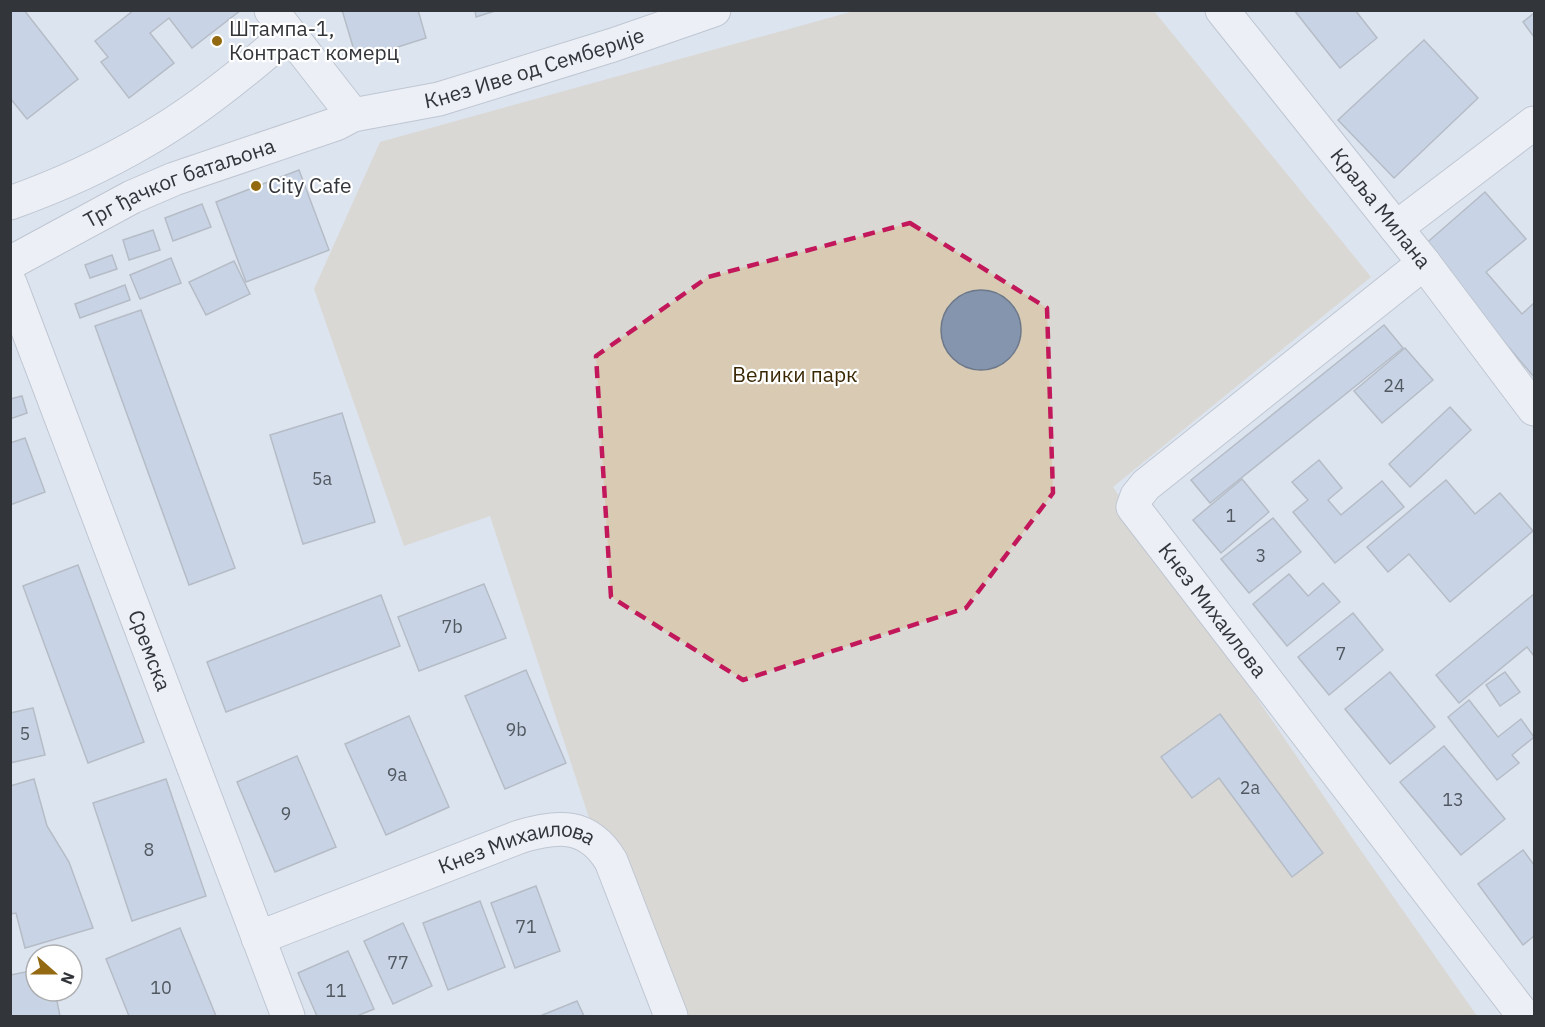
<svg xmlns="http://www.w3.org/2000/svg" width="1545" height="1027" font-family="'IBM Plex Sans',sans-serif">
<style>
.green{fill:#d8cab3}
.water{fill:#8595ad;stroke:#6c788a;stroke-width:1.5}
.building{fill:#afc1da;stroke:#858c96;stroke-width:1.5}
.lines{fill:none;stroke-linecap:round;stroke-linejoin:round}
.minor-casing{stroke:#9ca3ae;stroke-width:35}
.major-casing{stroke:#9ca3ae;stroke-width:35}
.minor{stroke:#fff;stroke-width:33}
.major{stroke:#fff;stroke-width:33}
.marked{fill:none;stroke:#c2185b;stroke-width:4.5;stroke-dasharray:12 8;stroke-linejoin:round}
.poi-dot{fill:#936912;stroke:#fff;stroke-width:2}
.labels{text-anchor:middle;stroke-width:4.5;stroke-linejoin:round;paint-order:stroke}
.number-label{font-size:18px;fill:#515861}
.poi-label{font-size:21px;fill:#323539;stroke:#fff;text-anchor:start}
.street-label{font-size:21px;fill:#323539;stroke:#fff}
.park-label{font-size:21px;fill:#3a2704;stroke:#fff}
</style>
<rect width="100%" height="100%" fill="#dce4ef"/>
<polygon class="green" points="854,11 1154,11 1371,277 1113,487 1357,845 1477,1016 664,1016 614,894 490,516 404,546 314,289 380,142"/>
<circle class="water" cx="981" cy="330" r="40"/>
<g class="building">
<polygon points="10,10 24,10 78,79 27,119 10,98"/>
<polygon points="134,10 241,10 192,48 169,18 150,33 174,63 129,98 101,62 108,57 95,41"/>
<polygon points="342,10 418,10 426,38 357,60"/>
<polygon points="475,10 498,10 476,17"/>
<polygon points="1294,10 1355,10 1377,38 1340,68"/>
<polygon points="1534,13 1534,37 1523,22"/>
<polygon points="1424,40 1478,98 1394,178 1338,120"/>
<polygon points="299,170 329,250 246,282 216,202"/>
<polygon points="1485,192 1526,239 1486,272 1522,314 1534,303 1534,377 1423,246"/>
<polygon points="202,204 211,227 173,241 165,218"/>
<polygon points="153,230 160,250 129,260 123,240"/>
<polygon points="112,255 117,269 90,278 85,265"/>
<polygon points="171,258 181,283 140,299 130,275"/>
<polygon points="234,261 250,294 206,315 189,282"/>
<polygon points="125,285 130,300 80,318 75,304"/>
<polygon points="141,310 235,568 189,585 95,326"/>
<polygon points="1384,325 1403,348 1210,503 1191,480"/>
<polygon points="1405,348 1433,380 1382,423 1354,391"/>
<polygon points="22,396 27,413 10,419 10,399"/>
<polygon points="1450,407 1471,430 1410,487 1389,464"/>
<polygon points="342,413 375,522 303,544 270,435"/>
<polygon points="25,438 45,492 10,505 10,443"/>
<polygon points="1319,460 1342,488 1328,500 1341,515 1382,481 1404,507 1335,563 1293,512 1308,500 1292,482"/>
<polygon points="1242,479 1269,512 1221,553 1193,520"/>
<polygon points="1446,480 1475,514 1500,493 1533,531 1450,602 1409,554 1388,572 1367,547"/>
<polygon points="1273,518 1301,552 1249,593 1221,559"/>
<polygon points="78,565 144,742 88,763 23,586"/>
<polygon points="1289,574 1308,596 1323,583 1340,602 1287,646 1253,604"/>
<polygon points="484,584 506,638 419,671 398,617"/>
<polygon points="1534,594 1534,656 1527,647 1459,703 1436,675"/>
<polygon points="381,595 400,646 226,712 207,662"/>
<polygon points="1353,613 1383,650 1329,695 1298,657"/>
<polygon points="526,670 566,763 505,789 465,696"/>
<polygon points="1390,672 1435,727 1390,764 1345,709"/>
<polygon points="1505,672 1520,692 1500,706 1486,685"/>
<polygon points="1469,700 1498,737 1521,719 1534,737 1512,755 1519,763 1497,780 1448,717"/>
<polygon points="33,708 45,755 10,763 10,713"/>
<polygon points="1220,714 1323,853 1292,877 1219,778 1192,798 1161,757"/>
<polygon points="409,716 449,807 386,835 345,744"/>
<polygon points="1444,746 1505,819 1461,855 1400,782"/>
<polygon points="297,756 336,847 275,872 237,782"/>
<polygon points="34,779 47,826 69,862 93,928 25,948 16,913 10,914 10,786"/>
<polygon points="166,779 206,896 132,921 93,803"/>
<polygon points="1523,850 1534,865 1534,936 1523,945 1478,884"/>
<polygon points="536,886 560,951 515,968 491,903"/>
<polygon points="480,901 505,967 448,990 423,923"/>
<polygon points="403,923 432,986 393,1004 364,941"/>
<polygon points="180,928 216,1016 129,1016 106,959"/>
<polygon points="348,951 374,1009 357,1016 317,1016 298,973"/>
<polygon points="36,970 36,991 55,991 60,1016 10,1016 10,975"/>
<polygon points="577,1001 584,1016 540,1016"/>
</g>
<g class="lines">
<g class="minor-casing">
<g id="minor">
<polyline points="271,10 353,115"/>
<path d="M10 203C58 186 104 165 148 139 197 111 246 71 288 34"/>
<polyline points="1396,228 1534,123"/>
<path id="s1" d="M10 263 132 197 174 179 336 124 353 115 439 99 613 45 714 10"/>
<path id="s2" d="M1424 263 1146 485 1137 496 1133 507 1524 1016"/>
<path id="s3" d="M10 283 288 1016"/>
<path id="s4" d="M258 938 519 837C558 825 588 823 611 861L671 1016"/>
</g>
</g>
<g class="major-casing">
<g id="major">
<path id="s5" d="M1222 10 1424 263 1534 409"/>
</g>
</g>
<use href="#minor" class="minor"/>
<use href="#major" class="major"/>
</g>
<path d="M0 0H1545V1027H0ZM910 223 1047 308 1053 493 966 608 743 680 611 597 596 356 708 277Z" fill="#dce4ef" fill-opacity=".55" fill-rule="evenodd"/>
<path class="marked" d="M910 223 1047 308 1053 493 966 608 743 680 611 597 596 356 708 277Z"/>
<g class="poi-dot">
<circle cx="217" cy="41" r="6"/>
<circle cx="256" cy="186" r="6"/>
</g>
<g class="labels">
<g class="number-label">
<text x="1394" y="392">24</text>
<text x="322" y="485">5a</text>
<text x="1231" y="522">1</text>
<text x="1261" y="562">3</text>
<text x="452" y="633">7b</text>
<text x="1341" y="660">7</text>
<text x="516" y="736">9b</text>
<text x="25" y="740">5</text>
<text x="397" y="781">9a</text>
<text x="1250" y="794">2a</text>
<text x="1453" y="806">13</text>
<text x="286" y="820">9</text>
<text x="149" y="856">8</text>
<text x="526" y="933">71</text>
<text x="398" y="969">77</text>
<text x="161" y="994">10</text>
<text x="336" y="997">11</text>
</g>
<g class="poi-label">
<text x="229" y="36">Штампа-1,<tspan x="229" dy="24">Контраст комерц</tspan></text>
<text x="268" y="193">City Cafe</text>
</g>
<g class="street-label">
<text dy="7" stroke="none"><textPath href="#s1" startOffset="562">Кнез Иве од Семберије</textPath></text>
<text dy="7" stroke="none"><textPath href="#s1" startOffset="188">Трг ђачког батаљона</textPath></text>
<text dy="7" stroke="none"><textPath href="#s5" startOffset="254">Краља Милана</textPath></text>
<text dy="7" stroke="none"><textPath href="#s2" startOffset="512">Кнез Михаилова</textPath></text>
<text dy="7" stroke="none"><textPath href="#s3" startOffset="393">Сремска</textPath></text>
<text dy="7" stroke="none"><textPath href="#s4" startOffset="276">Кнез Михаилова</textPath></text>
</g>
<g class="park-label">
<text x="795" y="382">Велики парк</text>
</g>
</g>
<rect width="1545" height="1027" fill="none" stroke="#323539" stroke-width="24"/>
<g transform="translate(54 973) rotate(111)"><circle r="28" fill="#ffffff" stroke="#adaeb0" stroke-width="1.5"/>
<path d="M0-4.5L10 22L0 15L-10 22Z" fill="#936912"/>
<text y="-9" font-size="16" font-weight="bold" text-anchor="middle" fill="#323539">N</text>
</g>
</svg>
